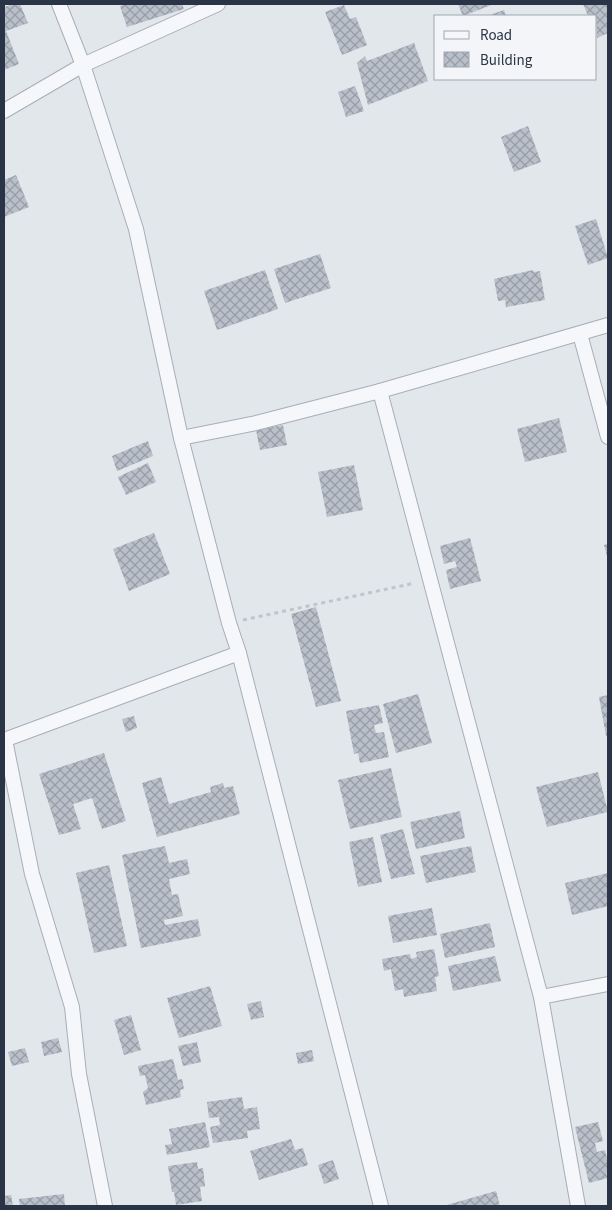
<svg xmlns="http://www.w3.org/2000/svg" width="612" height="1210" font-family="'Source Sans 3',sans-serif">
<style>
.building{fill:url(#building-cross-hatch)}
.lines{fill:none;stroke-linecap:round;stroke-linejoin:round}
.minor-casing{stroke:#a7aeb7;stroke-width:16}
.path{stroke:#c1c4cb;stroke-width:3;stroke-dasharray:4 4;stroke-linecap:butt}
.minor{stroke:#f6f7fa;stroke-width:14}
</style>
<defs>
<pattern id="building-cross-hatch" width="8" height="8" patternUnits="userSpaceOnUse" patternTransform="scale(1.25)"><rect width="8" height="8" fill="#b9c0ca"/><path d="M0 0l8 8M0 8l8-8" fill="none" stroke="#969da6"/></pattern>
</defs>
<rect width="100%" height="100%" fill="#e2e7ec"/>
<g class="building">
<polygon points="13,4 20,4 28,23 6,31 19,64 4,70 4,7"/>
<polygon points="127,4 182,4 184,9 127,27 120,6"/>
<polygon points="458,4 494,4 463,16"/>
<polygon points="583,4 608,4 608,33 597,38 596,16 588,16"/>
<polygon points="344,5 350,19 356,17 367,45 342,55 325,12"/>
<polygon points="504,10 506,16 487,16"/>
<polygon points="414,43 428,81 368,105 357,63 365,56 367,61"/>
<polygon points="355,86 364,111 346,117 338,92"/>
<polygon points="528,126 541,162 514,172 501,137"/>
<polygon points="16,175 29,207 4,217 4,180"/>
<polygon points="596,219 608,258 588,265 575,226"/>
<polygon points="320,254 331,288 285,303 274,269"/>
<polygon points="265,270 278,309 217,330 204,291"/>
<polygon points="533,270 534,272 540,271 545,300 506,307 505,300 498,301 494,279"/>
<polygon points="559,418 567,452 525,462 517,429"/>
<polygon points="283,425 287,445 260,450 256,430"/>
<polygon points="148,441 153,456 117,471 112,456"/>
<polygon points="148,463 156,482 126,495 118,477"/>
<polygon points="354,465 363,510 327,517 318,472"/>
<polygon points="154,533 170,574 129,591 113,549"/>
<polygon points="470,538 481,581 450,589 446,570 457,567 455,561 444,564 440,546"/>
<polygon points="608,544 608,560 604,545"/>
<polygon points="316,607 341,701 316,707 291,614"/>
<polygon points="418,694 432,743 396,753 383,704"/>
<polygon points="608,695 608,736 606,736 599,697"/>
<polygon points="379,705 383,723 374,725 376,733 384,732 389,757 360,763 358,753 354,754 346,711"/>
<polygon points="134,716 137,728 126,732 122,719"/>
<polygon points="104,753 126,821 102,829 92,798 73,804 81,829 59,835 39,774"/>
<polygon points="391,768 402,817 350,829 338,780"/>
<polygon points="598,772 608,812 547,827 536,787"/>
<polygon points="161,777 169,804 211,792 210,787 223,783 224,788 233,786 240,814 157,837 142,783"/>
<polygon points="460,811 465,838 416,849 410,822"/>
<polygon points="403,829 415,874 391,879 380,835"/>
<polygon points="373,837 382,882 358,887 349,842"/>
<polygon points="165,846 169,863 187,859 190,874 169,879 172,895 178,894 183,916 164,920 165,925 198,919 201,936 141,948 122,855"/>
<polygon points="471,846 476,872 426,883 420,856"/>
<polygon points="109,865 127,946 94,953 76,873"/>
<polygon points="608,873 608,906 572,915 565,883"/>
<polygon points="432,908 437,935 393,943 388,916"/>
<polygon points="490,923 495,947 445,958 440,934"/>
<polygon points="434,949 439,976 435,977 437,991 404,997 403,989 395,991 391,969 384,971 382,959 410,954 411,959 417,957 416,952"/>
<polygon points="495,956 501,981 453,991 448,966"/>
<polygon points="210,986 222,1026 179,1038 167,998"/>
<polygon points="261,1001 264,1017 251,1020 247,1004"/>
<polygon points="131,1015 141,1050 124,1055 114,1020"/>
<polygon points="58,1038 62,1052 44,1056 41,1042"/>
<polygon points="197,1042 201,1062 183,1066 178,1046"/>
<polygon points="25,1048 29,1062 12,1066 8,1052"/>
<polygon points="312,1050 314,1061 298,1064 296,1053"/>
<polygon points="173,1059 178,1080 182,1079 184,1089 180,1090 181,1097 146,1105 143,1092 148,1088 145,1075 140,1076 138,1066"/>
<polygon points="242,1097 244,1109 257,1107 260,1129 247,1131 248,1138 213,1143 210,1127 220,1125 219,1117 209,1118 207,1102"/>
<polygon points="205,1122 210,1147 167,1155 165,1145 172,1144 169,1129"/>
<polygon points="598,1122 603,1141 595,1143 597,1152 605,1150 608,1163 608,1172 606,1173 608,1178 589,1183 575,1127"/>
<polygon points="291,1139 295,1150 303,1148 308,1165 259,1180 250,1151"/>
<polygon points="333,1160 339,1179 324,1184 318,1165"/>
<polygon points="197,1162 198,1169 203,1168 205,1186 200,1187 202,1201 176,1205 174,1192 172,1192 168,1166"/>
<polygon points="496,1191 500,1206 443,1206"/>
<polygon points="64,1194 65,1206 20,1206 19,1199"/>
<polygon points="11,1195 13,1206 4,1206 4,1196"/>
</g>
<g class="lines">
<g class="minor-casing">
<g id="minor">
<polyline points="59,4 83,65 136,229 181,438 229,623 239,653 381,1206"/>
<polyline points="4,111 83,65 218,4"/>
<polyline points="580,334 608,437"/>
<polyline points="380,391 541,997 578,1206"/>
<polyline points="181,438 256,423 380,391 608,325"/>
<polyline points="4,740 239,653"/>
<polyline points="5,740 32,874 72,1007 79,1074 105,1206"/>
<polyline points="541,997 608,984"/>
</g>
</g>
<polyline class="path" points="243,620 415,583"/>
<use href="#minor" class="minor"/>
</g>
<rect width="612" height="1210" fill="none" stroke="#293446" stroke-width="10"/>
<rect x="434" y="15" width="162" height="65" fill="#f3f5f9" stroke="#a2a8b1"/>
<rect x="444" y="31" width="25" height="8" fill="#f6f7fa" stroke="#a2a8b1"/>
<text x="480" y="40" font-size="15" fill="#293446">Road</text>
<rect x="444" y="52" width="25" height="15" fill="url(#building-cross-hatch)" stroke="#a2a8b1"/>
<text x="480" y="65" font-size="15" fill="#293446">Building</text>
</svg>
